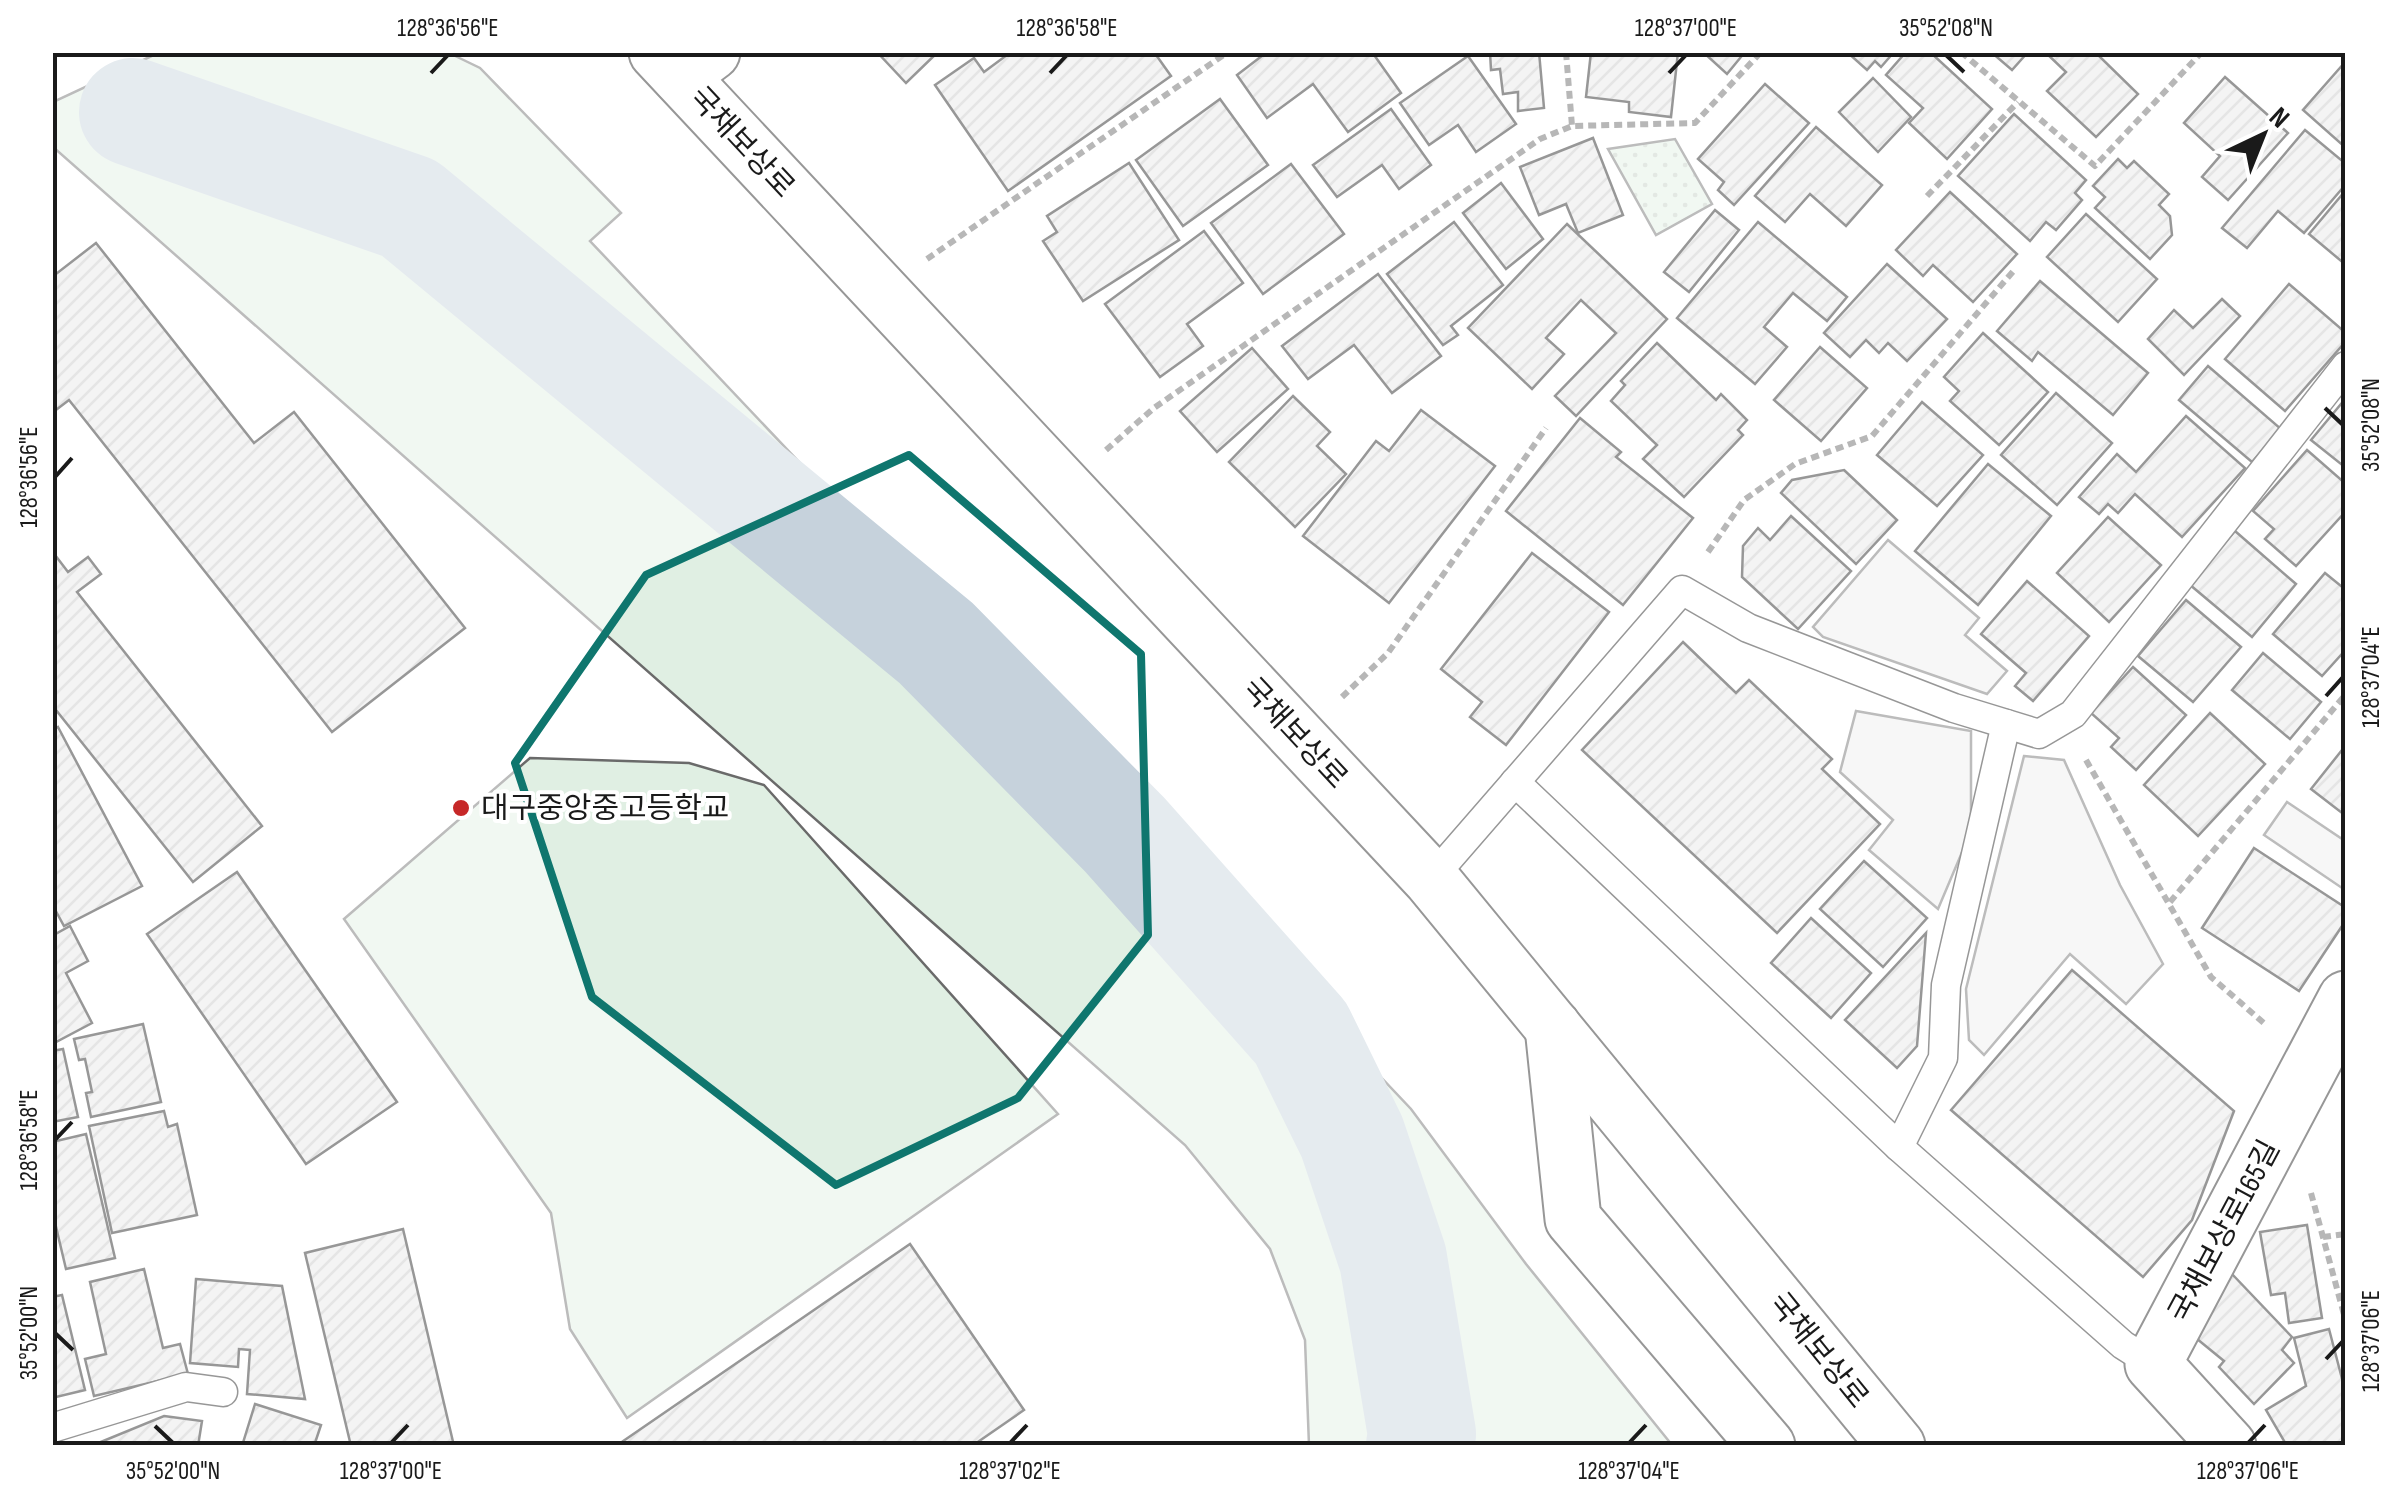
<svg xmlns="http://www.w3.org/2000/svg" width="2398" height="1498" font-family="'Sofia Sans Condensed','Noto Sans KR',sans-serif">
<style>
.grass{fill:url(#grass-dots);stroke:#6a6a6a;stroke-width:2.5}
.park{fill:#e0efe3;stroke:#6a6a6a;stroke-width:2.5}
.parking{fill:#ededed;stroke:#6a6a6a;stroke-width:2.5}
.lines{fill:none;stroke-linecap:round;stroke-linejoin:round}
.river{stroke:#c6d2dc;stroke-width:108}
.building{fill:url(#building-hatch);stroke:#1a1a1a;stroke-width:2.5}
.lane-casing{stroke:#1a1a1a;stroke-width:31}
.street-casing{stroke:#1a1a1a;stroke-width:59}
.secondary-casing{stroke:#1a1a1a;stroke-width:59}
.path{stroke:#5f5f5f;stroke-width:6;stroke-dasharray:8 5;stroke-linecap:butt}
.lane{stroke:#fff;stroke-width:28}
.street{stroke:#fff;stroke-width:55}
.secondary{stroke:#fff;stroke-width:55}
.marked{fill:none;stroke:#0f766e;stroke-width:8;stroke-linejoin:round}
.ticks{fill:none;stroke:#1a1a1a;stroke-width:4}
.poi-dot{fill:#c62828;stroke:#fff;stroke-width:4}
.labels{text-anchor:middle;stroke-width:8;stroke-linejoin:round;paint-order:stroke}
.street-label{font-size:30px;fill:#1a1a1a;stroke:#fff}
.poi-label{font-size:30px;fill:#1a1a1a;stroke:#fff;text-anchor:start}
.neatline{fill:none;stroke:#1a1a1a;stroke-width:4}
.ticks-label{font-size:25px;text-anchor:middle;fill:#1a1a1a}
</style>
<defs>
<pattern id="grass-dots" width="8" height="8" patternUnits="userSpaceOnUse" patternTransform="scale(2.5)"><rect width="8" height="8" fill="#e0efe3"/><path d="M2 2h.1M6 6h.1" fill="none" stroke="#c0ccc2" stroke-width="1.8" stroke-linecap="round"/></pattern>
<pattern id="building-hatch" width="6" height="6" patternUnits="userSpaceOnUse" patternTransform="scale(2.5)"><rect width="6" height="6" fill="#e6e6e6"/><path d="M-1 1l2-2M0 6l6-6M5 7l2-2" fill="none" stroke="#c5c5c5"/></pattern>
</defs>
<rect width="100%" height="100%" fill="#fff"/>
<polygon class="grass" points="1675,139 1712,204 1656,235 1608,149"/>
<g class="park">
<polygon points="447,52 480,68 621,213 590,241 1411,1109 1526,1264 1672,1445 1309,1445 1305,1340 1270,1249 1185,1145 53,147 53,102 158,53"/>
<polygon points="530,758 689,763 764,785 1058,1114 627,1418 570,1329 551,1213 344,919"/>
</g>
<g class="parking">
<polygon points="1888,540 1979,618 1965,635 2007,671 1987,694 1823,637 1813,627"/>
<polygon points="1856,711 1971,731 1971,831 1938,909 1869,850 1893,820 1840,772"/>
<polygon points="2024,756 2064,760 2120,885 2163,964 2126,1004 2070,954 1984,1055 1969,1040 1966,989"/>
<polygon points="2287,802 2345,841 2345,890 2264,835"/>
</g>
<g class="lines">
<polyline class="river" points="133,112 409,208 936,643 1125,835 1301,1033 1352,1137 1393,1259 1422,1434 1420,1446"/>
</g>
<g class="building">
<polygon points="877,52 938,52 906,83"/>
<polygon points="1011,52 1154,52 1171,76 1008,191 935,85 974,58 984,72"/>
<polygon points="1267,52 1372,52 1401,93 1348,132 1313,84 1267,118 1237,75"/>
<polygon points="1490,52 1539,52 1544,108 1518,111 1518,92 1503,94 1500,69 1491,70"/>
<polygon points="1591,52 1678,52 1671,117 1629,112 1629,102 1586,97"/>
<polygon points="1703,52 1745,52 1727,74"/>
<polygon points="1847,52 1894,52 1881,67 1875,61 1867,70"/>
<polygon points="1906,52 1930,52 1992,109 1947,159 1909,123 1923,108 1886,75"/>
<polygon points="1991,52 2028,52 2012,70"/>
<polygon points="2045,52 2095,52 2138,94 2096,137 2047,91 2066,72"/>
<polygon points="1468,56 1516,124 1476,152 1458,125 1429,145 1400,103"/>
<polygon points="2346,61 2346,148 2303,110"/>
<polygon points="2225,77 2288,133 2228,200 2202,177 2220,156 2184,123"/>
<polygon points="1873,78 1911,117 1878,152 1839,112"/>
<polygon points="1765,84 1809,123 1734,205 1718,190 1724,182 1698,159"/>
<polygon points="1220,99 1268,165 1183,226 1136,160"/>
<polygon points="1391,109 1431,165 1399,189 1382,165 1337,197 1313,165"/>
<polygon points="2014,114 2086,180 2075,193 2082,200 2056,230 2046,222 2030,241 1958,176"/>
<polygon points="1816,127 1882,185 1846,226 1810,194 1785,222 1755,196"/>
<polygon points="2305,130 2346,164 2346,184 2304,233 2278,211 2247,248 2222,228"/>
<polygon points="1593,138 1623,215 1578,233 1566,204 1539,215 1520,167"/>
<polygon points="2118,159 2127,168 2134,161 2169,194 2159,205 2170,216 2172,235 2150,259 2095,208 2105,197 2093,186"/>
<polygon points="1129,163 1179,240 1083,301 1043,241 1057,232 1047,216"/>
<polygon points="1291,164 1344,234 1263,294 1211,223"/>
<polygon points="1501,183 1543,239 1506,269 1463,213"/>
<polygon points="2346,190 2346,265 2309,234"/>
<polygon points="1950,192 2017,254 1973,302 1933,265 1923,276 1896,250"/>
<polygon points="1715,210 1739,230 1689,292 1664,272"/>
<polygon points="2086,214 2157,279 2118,322 2047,257"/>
<polygon points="1454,222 1503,285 1451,326 1458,335 1443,345 1387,274"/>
<polygon points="1758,222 1847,297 1827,321 1793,293 1764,327 1787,347 1755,384 1677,318"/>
<polygon points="1567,224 1667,319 1576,416 1555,396 1616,333 1581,300 1546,338 1564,354 1532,389 1468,328"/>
<polygon points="1204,231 1243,283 1187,324 1203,346 1160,377 1105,304"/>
<polygon points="96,243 254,443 294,412 465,628 332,732 69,400 52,413 52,277"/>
<polygon points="1887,264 1947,319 1907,361 1888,343 1879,353 1866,340 1850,357 1824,333"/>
<polygon points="1378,274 1441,356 1392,393 1354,345 1308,379 1282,346"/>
<polygon points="2040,281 2148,373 2113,415 2038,352 2032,361 1997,331"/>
<polygon points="2289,284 2346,333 2346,341 2285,411 2225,359"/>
<polygon points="2222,299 2240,316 2184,375 2148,339 2174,310 2193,328"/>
<polygon points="1983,333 2048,392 1999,445 1950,401 1959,391 1944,377"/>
<polygon points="1657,343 1716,400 1721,394 1747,420 1738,430 1743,435 1684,497 1643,459 1657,445 1611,401 1625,385 1621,381"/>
<polygon points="1820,347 1867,388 1821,441 1774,400"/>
<polygon points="1252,348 1288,389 1217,452 1180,411"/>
<polygon points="2208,366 2281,429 2252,462 2179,400"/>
<polygon points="2056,393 2112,443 2057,505 2001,455"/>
<polygon points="1293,396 1330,432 1317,446 1346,474 1295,527 1229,462"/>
<polygon points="2346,398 2346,468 2311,440"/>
<polygon points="1922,402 1983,455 1937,506 1877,455"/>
<polygon points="1421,410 1495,466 1389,603 1303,536 1376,441 1389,451"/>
<polygon points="2186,416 2245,468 2182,537 2135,494 2118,513 2108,504 2099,514 2079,497 2117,454 2136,472"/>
<polygon points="1580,418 1621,452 1616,457 1693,518 1623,605 1506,511"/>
<polygon points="2307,450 2346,484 2346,511 2296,566 2265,539 2274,529 2253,511"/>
<polygon points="1988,464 2051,516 1978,605 1915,551"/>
<polygon points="1844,470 1897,520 1856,564 1781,493 1792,480"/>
<polygon points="1791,516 1851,571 1798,629 1742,577 1743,546 1758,528 1770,540"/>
<polygon points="2108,517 2161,565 2109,622 2057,573"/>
<polygon points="2235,531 2296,584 2252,637 2189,584"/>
<polygon points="52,551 68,572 88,557 101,574 77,592 262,826 193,882 52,705"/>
<polygon points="1532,553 1609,612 1506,745 1470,717 1482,702 1441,669"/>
<polygon points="2325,573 2346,590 2346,659 2341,655 2322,676 2273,634"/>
<polygon points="2027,581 2089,636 2033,701 2015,686 2026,673 1981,634"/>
<polygon points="2186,600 2241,647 2193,702 2138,656"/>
<polygon points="1683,642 1736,693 1749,680 1832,759 1822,769 1880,824 1777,933 1582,750"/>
<polygon points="2263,653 2321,702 2290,739 2232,690"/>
<polygon points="2133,667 2186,715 2136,770 2111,747 2119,738 2091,713"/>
<polygon points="2210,713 2265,764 2198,836 2144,785"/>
<polygon points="58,727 142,886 64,926 52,904 52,730"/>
<polygon points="2342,750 2346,753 2346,816 2311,789"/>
<polygon points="2254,848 2346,908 2346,920 2299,991 2202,928"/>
<polygon points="1864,861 1927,918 1883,967 1820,909"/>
<polygon points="237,872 397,1102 306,1164 147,934"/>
<polygon points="1811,918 1871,973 1831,1018 1771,963"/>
<polygon points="70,926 88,961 66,973 92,1023 56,1042 52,1034 52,936"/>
<polygon points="1926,933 1917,1046 1897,1068 1845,1020"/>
<polygon points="2072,970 2234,1111 2192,1220 2143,1277 1951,1110"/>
<polygon points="143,1024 161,1102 91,1117 86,1093 92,1092 85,1059 79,1060 74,1039"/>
<polygon points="63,1049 78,1117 52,1122 52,1051"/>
<polygon points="164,1111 168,1127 177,1124 197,1215 112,1233 89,1126"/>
<polygon points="86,1134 115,1258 66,1269 52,1210 52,1142"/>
<polygon points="2307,1225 2322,1318 2289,1323 2285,1293 2271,1295 2260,1232"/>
<polygon points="403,1229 454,1446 351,1446 305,1253"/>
<polygon points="910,1244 1024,1410 972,1446 616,1446"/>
<polygon points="144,1269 163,1348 180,1344 188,1374 94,1396 85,1359 106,1354 90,1282"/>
<polygon points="2232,1274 2292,1337 2282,1350 2294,1363 2254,1404 2219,1367 2224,1361 2191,1334"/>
<polygon points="196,1279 282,1286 305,1399 247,1394 250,1350 239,1349 238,1367 190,1363"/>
<polygon points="62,1295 85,1390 52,1398 52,1297"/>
<polygon points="2329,1329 2346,1394 2346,1446 2287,1446 2266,1410 2306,1386 2294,1338"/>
<polygon points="255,1404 321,1425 314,1446 242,1446"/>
<polygon points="164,1416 202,1421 198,1446 91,1446"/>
</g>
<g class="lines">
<g class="lane-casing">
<g id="lane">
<polyline points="1515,782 1899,1147 2123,1345 2153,1364"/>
<polyline points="1431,879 1682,590 1748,628 1954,708 2039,734 2073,714 2346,366"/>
<polyline points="1899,1147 1943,1058 1946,985 2006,724"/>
<polyline points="52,1428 186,1387 223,1392"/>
</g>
</g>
<g class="street-casing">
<g id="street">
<polyline points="680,76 712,52"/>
<polyline points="2228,1446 2153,1364 2346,999"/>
</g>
</g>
<g class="secondary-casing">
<g id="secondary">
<polyline points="657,52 1431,879 1897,1446"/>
<polyline points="1553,1027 1573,1219 1767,1446"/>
</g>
</g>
<g class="path">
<polyline points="1566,52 1572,126"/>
<polyline points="1961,52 2095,166 2202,52"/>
<polyline points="1927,196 2018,102"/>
<polyline points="927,259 1228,52"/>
<polyline points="1106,450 1154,408 1540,139 1572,126 1695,123 1761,52"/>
<polyline points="1708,552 1744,500 1795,464 1872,436 2016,268"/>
<polyline points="1342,697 1388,653 1546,428"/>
<polyline points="2086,760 2211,977 2265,1024"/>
<polyline points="2170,902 2346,694"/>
<polyline points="2311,1193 2346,1322"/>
<polyline points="2323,1237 2346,1234"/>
<polyline points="1278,1445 1285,1446"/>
</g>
<use href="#lane" class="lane"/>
<use href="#street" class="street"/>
<use href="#secondary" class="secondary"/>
</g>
<path d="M0 0H2398V1498H0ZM909 455 1141 654 1148 935 1018 1098 836 1185 592 997 515 763 646 575Z" fill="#fff" fill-opacity=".55" fill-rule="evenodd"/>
<path class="marked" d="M909 455 1141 654 1148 935 1018 1098 836 1185 592 997 515 763 646 575Z"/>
<path class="ticks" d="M1946 55 1964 72M431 73 448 55M1050 73 1067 55M1669 73 1686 55M2325 408 2343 425M55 477 72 458M2326 696 2343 677M55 1140 72 1122M55 1333 73 1350M2326 1359 2343 1341M155 1426 173 1443M391 1443 408 1425M1010 1443 1027 1425M1629 1443 1646 1425M2248 1443 2265 1425"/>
<circle class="poi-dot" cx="461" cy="808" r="10"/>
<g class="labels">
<g class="street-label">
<text transform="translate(742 142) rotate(47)" y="10">국채보상로</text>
<text transform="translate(1295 733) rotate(47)" y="10">국채보상로</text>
<text transform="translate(2224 1231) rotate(-62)" y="10">국채보상로165길</text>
<text transform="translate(1819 1350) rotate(51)" y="10">국채보상로</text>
</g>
<g class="poi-label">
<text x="481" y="818">대구중앙중고등학교</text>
</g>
</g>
<rect width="2398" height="1498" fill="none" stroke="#ffffff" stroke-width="110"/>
<g transform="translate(2263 135) rotate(43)" stroke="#ffffff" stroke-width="8" paint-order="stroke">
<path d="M0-8L18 38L0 25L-18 38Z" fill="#1a1a1a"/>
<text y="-15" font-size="28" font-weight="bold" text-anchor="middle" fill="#1a1a1a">N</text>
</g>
<rect x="55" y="55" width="2288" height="1388" class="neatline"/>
<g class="ticks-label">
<text x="448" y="36">128°36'56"E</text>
<text x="1067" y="36">128°36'58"E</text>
<text x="1686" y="36">128°37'00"E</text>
<text x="1946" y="36">35°52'08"N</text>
<text transform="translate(2370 425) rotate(-90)" y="9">35°52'08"N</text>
<text transform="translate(28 477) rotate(-90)" y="9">128°36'56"E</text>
<text transform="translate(2370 677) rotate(-90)" y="9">128°37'04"E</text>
<text transform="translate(28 1140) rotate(-90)" y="9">128°36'58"E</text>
<text transform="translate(28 1333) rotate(-90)" y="9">35°52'00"N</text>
<text transform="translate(2370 1341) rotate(-90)" y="9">128°37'06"E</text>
<text x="173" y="1479">35°52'00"N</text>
<text x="391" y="1479">128°37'00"E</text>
<text x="1010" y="1479">128°37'02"E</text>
<text x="1629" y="1479">128°37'04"E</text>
<text x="2248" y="1479">128°37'06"E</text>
</g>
</svg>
